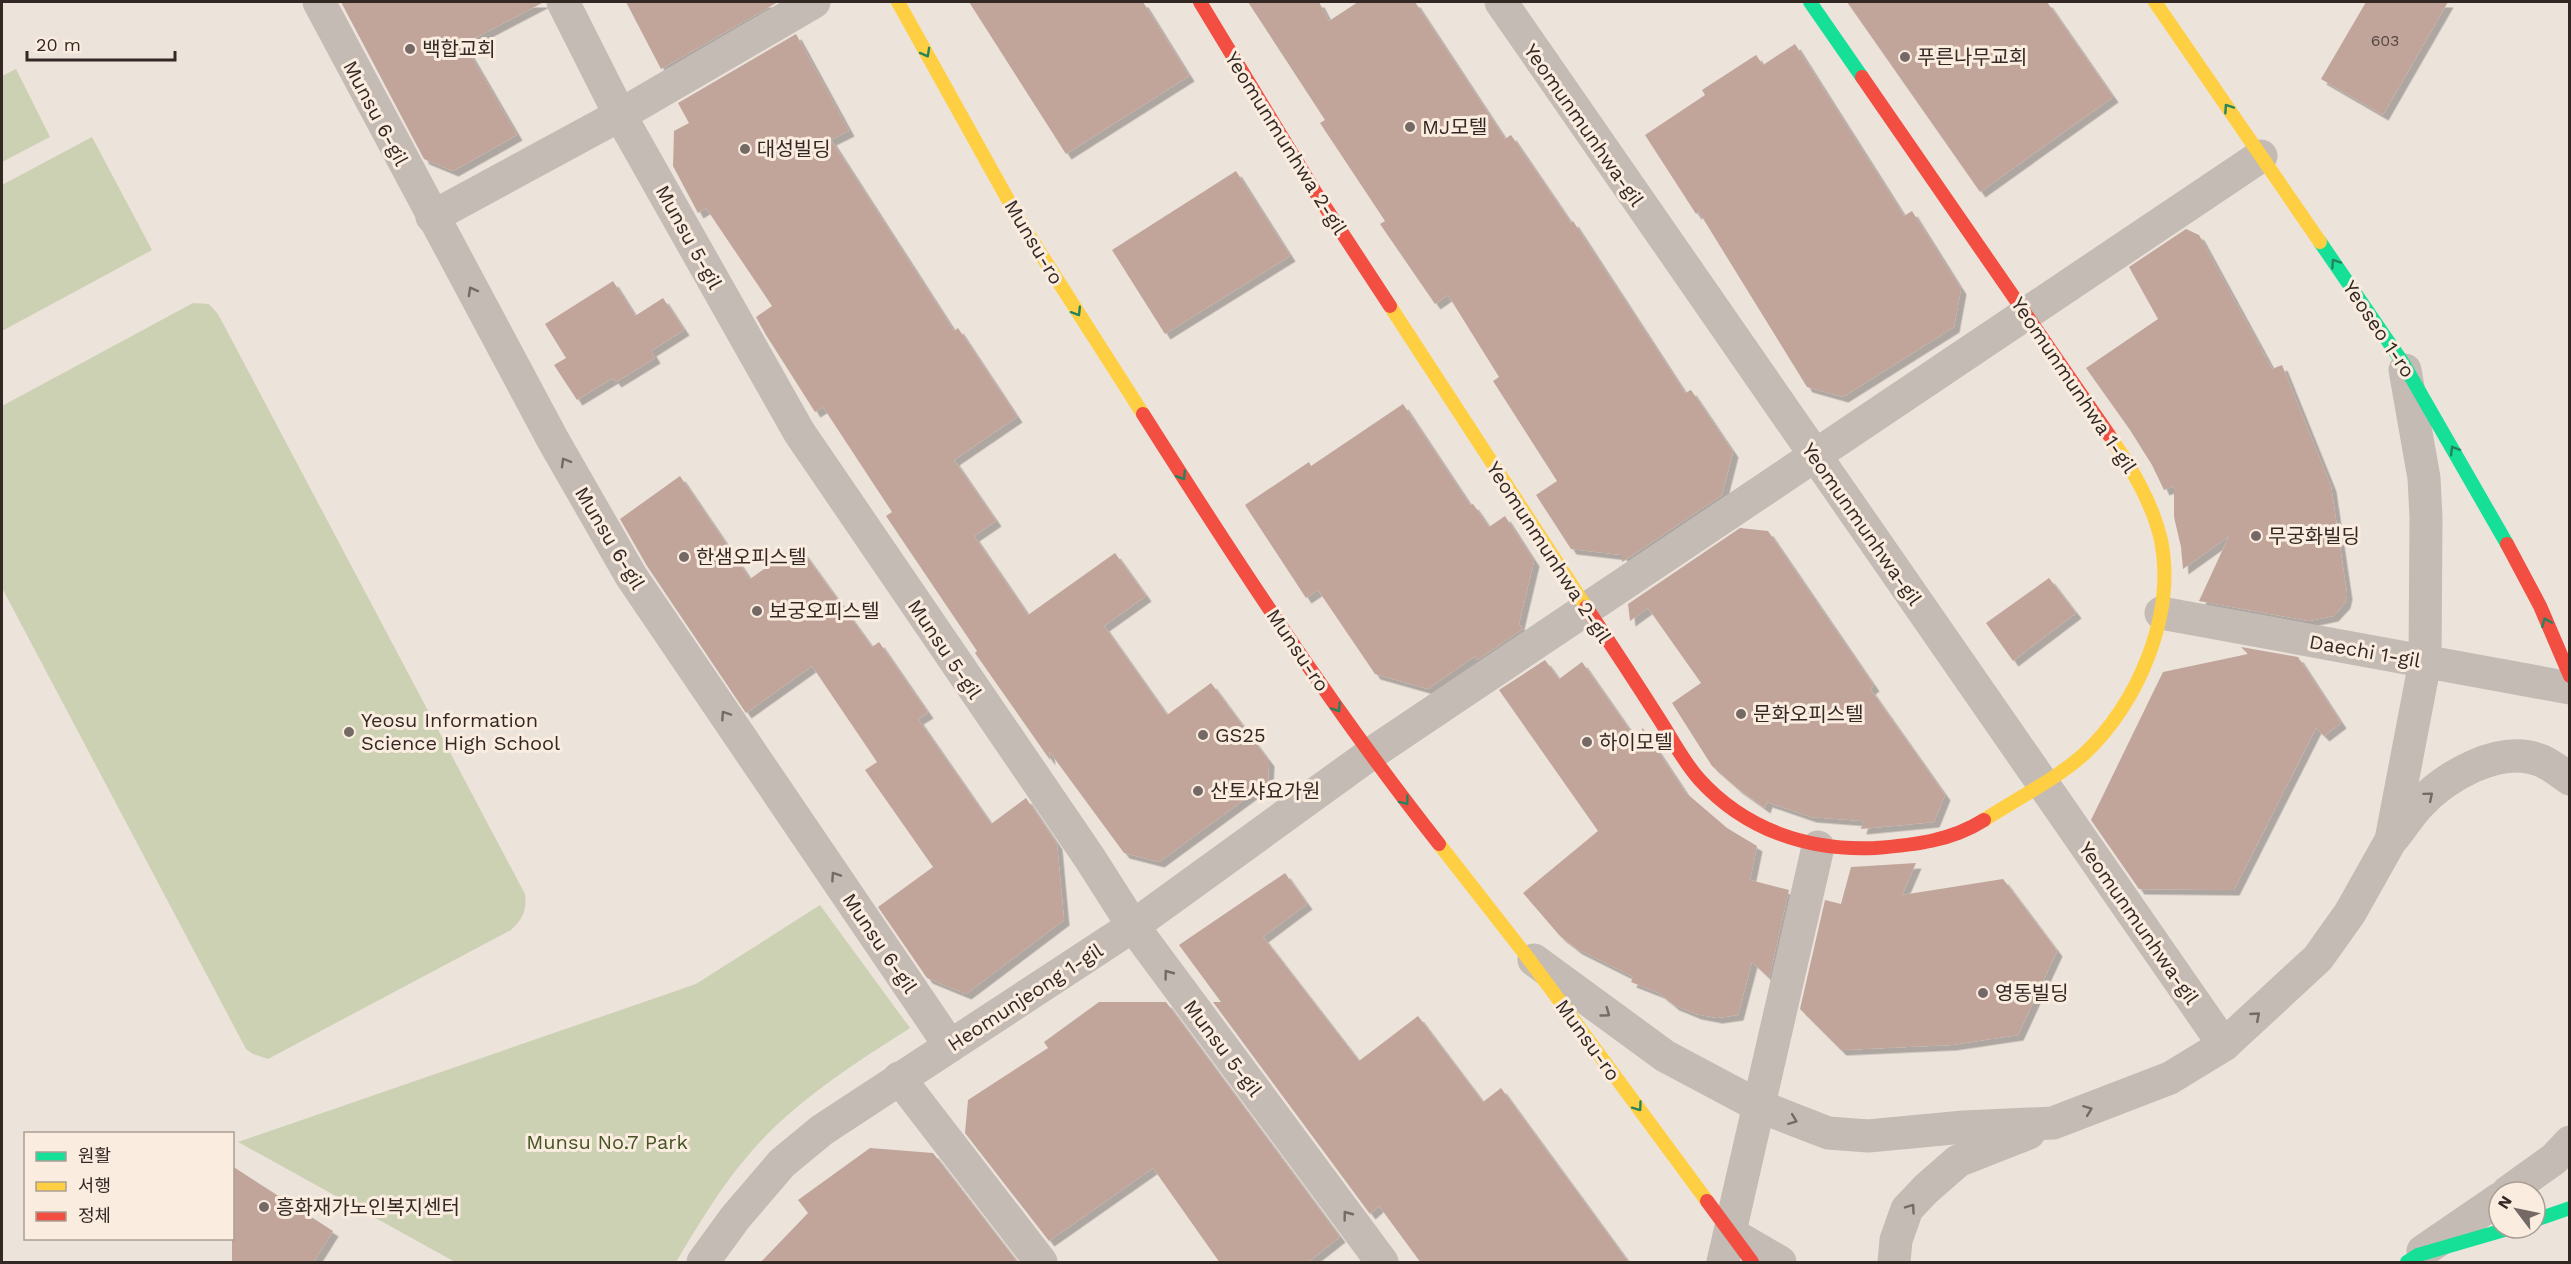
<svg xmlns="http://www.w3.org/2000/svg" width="2571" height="1264" font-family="'Work Sans','Noto Sans KR',sans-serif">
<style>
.green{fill:#cdd1b3}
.building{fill:#c1a59b;filter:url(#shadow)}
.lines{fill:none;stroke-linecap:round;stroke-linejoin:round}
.street{stroke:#c4bbb5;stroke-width:33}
.fast{stroke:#16e098;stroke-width:14}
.slow{stroke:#ffcf43;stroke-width:14}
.jam{stroke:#f24e42;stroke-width:14}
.oneway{stroke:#25845e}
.oneway2{stroke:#756a65}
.poi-dot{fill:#746964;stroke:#faede0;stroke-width:2}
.labels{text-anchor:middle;stroke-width:6;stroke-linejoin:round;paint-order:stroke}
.number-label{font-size:16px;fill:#574742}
.poi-label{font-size:20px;fill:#342824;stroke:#faede0;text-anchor:start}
.street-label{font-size:20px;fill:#342824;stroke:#faede0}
.park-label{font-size:20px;fill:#455425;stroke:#faede0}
</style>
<defs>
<filter id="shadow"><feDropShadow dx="5.5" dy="5.5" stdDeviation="0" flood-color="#0004"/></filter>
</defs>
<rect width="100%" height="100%" fill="#ece3db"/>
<g class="green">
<polygon points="16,69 50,137 2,162 2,76"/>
<polygon points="92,137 152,250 2,331 2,185"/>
<path d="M193 303 209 304 218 314 525 894C527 910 523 919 511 930L268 1059 253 1054 246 1049 2 588V406Z"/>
<path d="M820 905 910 1028C854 1064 795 1101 751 1152 721 1186 699 1224 676 1262H455L238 1142 696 984Z"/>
</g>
<g class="building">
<polygon points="341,2 544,2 464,44 517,135 453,171 424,159"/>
<polygon points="626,2 778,2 661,69"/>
<polygon points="969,2 1143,2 1189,76 1066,154"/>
<polygon points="1248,2 1319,2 1329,21 1358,2 1415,2 1505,139 1511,135 1571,223 1573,221 1685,393 1691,390 1733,452 1722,495 1622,562 1622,555 1571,549 1536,495 1557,481 1493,381 1499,377 1448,295 1435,304 1380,224 1385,221 1320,123 1325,120"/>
<polygon points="1847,2 2047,2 2113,97 1980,192"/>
<polygon points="2366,2 2448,2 2383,115 2321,79"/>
<polygon points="796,34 849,131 831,140 954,331 958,328 1017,417 954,460 996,521 974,536 1028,615 1115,553 1146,596 1104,626 1167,715 1211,683 1269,761 1268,782 1159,862 1124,853 1049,751 1050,760 975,653 977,651 886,516 892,512 823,407 815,412 766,335 756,317 772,306 706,208 698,213 673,166 674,131 689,123 678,103"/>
<polygon points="1795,44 1904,216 1912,211 1961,289 1954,327 1843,397 1807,387 1699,212 1696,214 1645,135 1705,95 1702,90 1756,55 1763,65"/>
<polygon points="1236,171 1290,256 1165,334 1112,250"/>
<polygon points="2186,229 2199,235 2272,369 2282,365 2331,486 2347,594 2345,603 2333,616 2309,621 2199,601 2229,536 2183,569 2181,547 2174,517 2174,486 2164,490 2152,465 2130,430 2086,368 2158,319 2129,267"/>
<polygon points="613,281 635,316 663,298 684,330 651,351 655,358 616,382 613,378 577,400 554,365 566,358 545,324"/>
<polygon points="1403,404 1470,505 1473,504 1489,527 1505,516 1534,561 1519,624 1523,629 1477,660 1475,656 1428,689 1375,674 1318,590 1306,598 1245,505 1309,462 1311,466"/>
<polygon points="680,476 750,579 798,545 872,647 879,642 928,713 918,719 991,824 1026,798 1057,844 1064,920 966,994 927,978 878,907 933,867 865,770 877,762 812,666 746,713 647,566 620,519"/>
<polygon points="1740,528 1768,531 1874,686 1870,689 1945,795 1934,822 1861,829 1863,821 1811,817 1767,802 1765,808 1737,788 1712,766 1672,703 1701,683 1648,608 1630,621 1628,604"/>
<polygon points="2049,578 2076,613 2013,661 1986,623"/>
<polygon points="2241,647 2298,657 2341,723 2324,736 2316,728 2234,890 2139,889 2091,820 2163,672 2248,654"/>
<polygon points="1545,660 1559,679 1582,662 1645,752 1642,727 1685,792 1727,828 1757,846 1750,880 1789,890 1769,978 1752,962 1738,1015 1717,1018 1696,1014 1674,1005 1659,993 1631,982 1633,977 1577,949 1560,936 1523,893 1598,831 1499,690"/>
<polygon points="1916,863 1902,895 2003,879 2057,951 2018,1035 1951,1045 1841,1050 1800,1009 1825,900 1841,904 1851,867"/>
<polygon points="1285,873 1307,904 1263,937 1359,1061 1418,1016 1483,1102 1501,1088 1629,1263 1421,1263 1379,1206 1370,1214 1213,1002 1221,1002 1179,945"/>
<polygon points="1099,1002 1166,1002 1340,1237 1307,1263 1220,1263 1153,1168 1049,1241 965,1133 968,1100 1048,1048 1044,1042"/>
<polygon points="870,1148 933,1153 1018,1263 760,1263 808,1213 798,1200"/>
<polygon points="232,1166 333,1231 313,1263 232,1263"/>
</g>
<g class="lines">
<g class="street">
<polyline points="319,2 553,440 631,576 950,1046"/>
<polyline points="563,2 620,115 799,432 1089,857 1133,926 1382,1262"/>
<polyline points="1501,2 2224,1045"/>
<polyline points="432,217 620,115 814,2"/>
<polyline points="2161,613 2570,688"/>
<path d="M2394 837C2402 827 2409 816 2417 807 2444 777 2500 743 2542 761 2551 765 2561 773 2570 779"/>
<polyline points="1534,960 1665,1056 1759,1106 1828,1133 1868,1136 1964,1127 2053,1123 2170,1078 2224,1045 2318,958 2350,913 2391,840 2425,662 2426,517 2424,478 2405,370"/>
<polyline points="899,1078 1041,1262"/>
<polyline points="2508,1192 2554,1159 2570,1142"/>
<polyline points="1730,1233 1780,1262"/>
<polyline points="2423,1251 2499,1199"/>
<polyline points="703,1262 735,1218 782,1163 822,1130 1133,926 1369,755 2261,156"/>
<polyline points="1723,1262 1818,847"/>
<polyline points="1894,1262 1896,1240 1907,1209 1926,1189 1958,1161 2029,1133"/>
</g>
<g class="fast">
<polyline points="1810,2 1862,77"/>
<polyline points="2320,242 2403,363 2507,544"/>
<polyline points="2535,1220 2570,1208"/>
<polyline points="2407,1262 2418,1255 2511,1228"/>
</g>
<g class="slow">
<polyline points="898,2 1021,223 1143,414"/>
<polyline points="2155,2 2320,242"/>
<polyline points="1390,306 1586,607"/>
<path d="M1984 820C2018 798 2053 781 2083 755 2138 705 2176 614 2161 540 2152 501 2131 468 2109 435"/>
<polyline points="1439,844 1525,954 1707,1201"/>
</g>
<g class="jam">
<polyline points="1200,2 1314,190 1390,306"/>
<polyline points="1862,77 2109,435"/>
<path d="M1143 414C1236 561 1331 707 1439 844"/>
<polyline points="2507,544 2540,606 2570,676"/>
<path d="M1586 607C1610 643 1633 678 1656 714 1670 735 1682 760 1699 779 1745 830 1808 851 1875 848 1914 845 1951 841 1984 820"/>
<polyline points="1707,1201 1752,1262"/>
</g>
</g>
<defs><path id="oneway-chevron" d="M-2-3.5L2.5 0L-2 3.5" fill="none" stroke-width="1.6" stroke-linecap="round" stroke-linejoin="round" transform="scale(1.5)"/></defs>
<g class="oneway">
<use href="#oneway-chevron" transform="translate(926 53) rotate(61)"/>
<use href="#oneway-chevron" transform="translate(2228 108) rotate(-124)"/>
<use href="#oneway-chevron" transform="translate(2335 263) rotate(-124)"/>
<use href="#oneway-chevron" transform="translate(1077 312) rotate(58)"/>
<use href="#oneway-chevron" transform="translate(2454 450) rotate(-121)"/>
<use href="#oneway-chevron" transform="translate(1182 476) rotate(58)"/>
<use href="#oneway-chevron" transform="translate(2546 622) rotate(-113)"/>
<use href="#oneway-chevron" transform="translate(1337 708) rotate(56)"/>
<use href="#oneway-chevron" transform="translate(1405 801) rotate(52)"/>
<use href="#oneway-chevron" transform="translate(1638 1107) rotate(54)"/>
</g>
<g class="oneway2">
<use href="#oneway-chevron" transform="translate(472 291) rotate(-119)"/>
<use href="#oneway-chevron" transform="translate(565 462) rotate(-120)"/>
<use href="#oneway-chevron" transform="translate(725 715) rotate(-124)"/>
<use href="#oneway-chevron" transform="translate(2429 796) rotate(-40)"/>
<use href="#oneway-chevron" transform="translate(835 876) rotate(-124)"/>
<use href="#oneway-chevron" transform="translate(1168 974) rotate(-127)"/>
<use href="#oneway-chevron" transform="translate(1606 1013) rotate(36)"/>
<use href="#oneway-chevron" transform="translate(2256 1016) rotate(-41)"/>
<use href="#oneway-chevron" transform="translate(2088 1110) rotate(-21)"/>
<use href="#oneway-chevron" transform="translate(1793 1120) rotate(21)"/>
<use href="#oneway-chevron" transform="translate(1911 1208) rotate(-55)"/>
<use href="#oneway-chevron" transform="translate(1347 1215) rotate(-127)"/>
</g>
<g class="poi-dot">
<circle cx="410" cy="49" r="6"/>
<circle cx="1905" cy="57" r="6"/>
<circle cx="1410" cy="127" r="6"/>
<circle cx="745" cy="149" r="6"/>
<circle cx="2256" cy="536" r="6"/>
<circle cx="684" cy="557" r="6"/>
<circle cx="757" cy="611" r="6"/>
<circle cx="1741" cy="714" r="6"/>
<circle cx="349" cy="732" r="6"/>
<circle cx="1203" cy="735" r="6"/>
<circle cx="1587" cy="742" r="6"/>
<circle cx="1198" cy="791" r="6"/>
<circle cx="1983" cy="993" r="6"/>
<circle cx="264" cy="1207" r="6"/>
</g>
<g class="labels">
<g class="number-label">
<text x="2385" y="46">603</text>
</g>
<g class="poi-label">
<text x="422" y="56">백합교회</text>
<text x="1917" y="64">푸른나무교회</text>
<text x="1422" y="134">MJ모텔</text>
<text x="757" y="156">대성빌딩</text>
<text x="2268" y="543">무궁화빌딩</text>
<text x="696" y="564">한샘오피스텔</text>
<text x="769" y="618">보궁오피스텔</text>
<text x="1753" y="721">문화오피스텔</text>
<text x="361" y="727">Yeosu Information<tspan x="361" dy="23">Science High School</tspan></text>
<text x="1215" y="742">GS25</text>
<text x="1599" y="749">하이모텔</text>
<text x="1210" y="798">산토샤요가원</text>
<text x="1995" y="1000">영동빌딩</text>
<text x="276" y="1214">흥화재가노인복지센터</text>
</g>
<g class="street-label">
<text transform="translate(376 113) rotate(62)" y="7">Munsu 6-gil</text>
<text transform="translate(1584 125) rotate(55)" y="7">Yeomunmunhwa-gil</text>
<text transform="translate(1286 143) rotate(58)" y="7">Yeomunmunhwa 2-gil</text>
<text transform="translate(689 237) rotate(61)" y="7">Munsu 5-gil</text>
<text transform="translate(1034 242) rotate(59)" y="7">Munsu-ro</text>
<text transform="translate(2379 329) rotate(56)" y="7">Yeoseo 1-ro</text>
<text transform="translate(2074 385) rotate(56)" y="7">Yeomunmunhwa 1-gil</text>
<text transform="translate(1862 524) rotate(55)" y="7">Yeomunmunhwa-gil</text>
<text transform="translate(610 538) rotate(59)" y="7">Munsu 6-gil</text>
<text transform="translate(1549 552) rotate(57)" y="7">Yeomunmunhwa 2-gil</text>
<text transform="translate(945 649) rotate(56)" y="7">Munsu 5-gil</text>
<text transform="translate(1298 650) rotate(56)" y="7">Munsu-ro</text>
<text transform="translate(2365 651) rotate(10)" y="7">Daechi 1-gil</text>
<text transform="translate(2139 923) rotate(55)" y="7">Yeomunmunhwa-gil</text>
<text transform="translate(880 943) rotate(56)" y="7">Munsu 6-gil</text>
<text transform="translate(1025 997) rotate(-33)" y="7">Heomunjeong 1-gil</text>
<text transform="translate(1588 1040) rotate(54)" y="7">Munsu-ro</text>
<text transform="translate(1223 1048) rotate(53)" y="7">Munsu 5-gil</text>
</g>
<g class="park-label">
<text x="607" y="1149">Munsu No.7 Park</text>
</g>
</g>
<rect width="2571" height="1264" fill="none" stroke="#342824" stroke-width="6"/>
<rect x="24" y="1132" width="210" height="108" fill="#faede0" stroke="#ab9e95" stroke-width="1.5"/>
<rect x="36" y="1152" width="30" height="9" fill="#16e098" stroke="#ab9e95" stroke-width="1.5"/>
<text x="78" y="1162" font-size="18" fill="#342824">원활</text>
<rect x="36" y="1182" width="30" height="9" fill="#ffcf43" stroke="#ab9e95" stroke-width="1.5"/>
<text x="78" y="1192" font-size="18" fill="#342824">서행</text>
<rect x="36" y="1212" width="30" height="9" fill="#f24e42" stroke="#ab9e95" stroke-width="1.5"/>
<text x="78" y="1222" font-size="18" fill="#342824">정체</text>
<g transform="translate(2517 1210) rotate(302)"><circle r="28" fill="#faede0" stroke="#ab9e95" stroke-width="1.5"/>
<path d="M0-4.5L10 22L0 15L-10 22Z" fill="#746964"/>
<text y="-9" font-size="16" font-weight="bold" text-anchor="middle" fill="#342824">N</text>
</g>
<path d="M27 51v9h148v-9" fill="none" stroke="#342824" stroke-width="3"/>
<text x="36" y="51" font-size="18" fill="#342824" stroke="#faede0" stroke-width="4.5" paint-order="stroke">20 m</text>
</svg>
